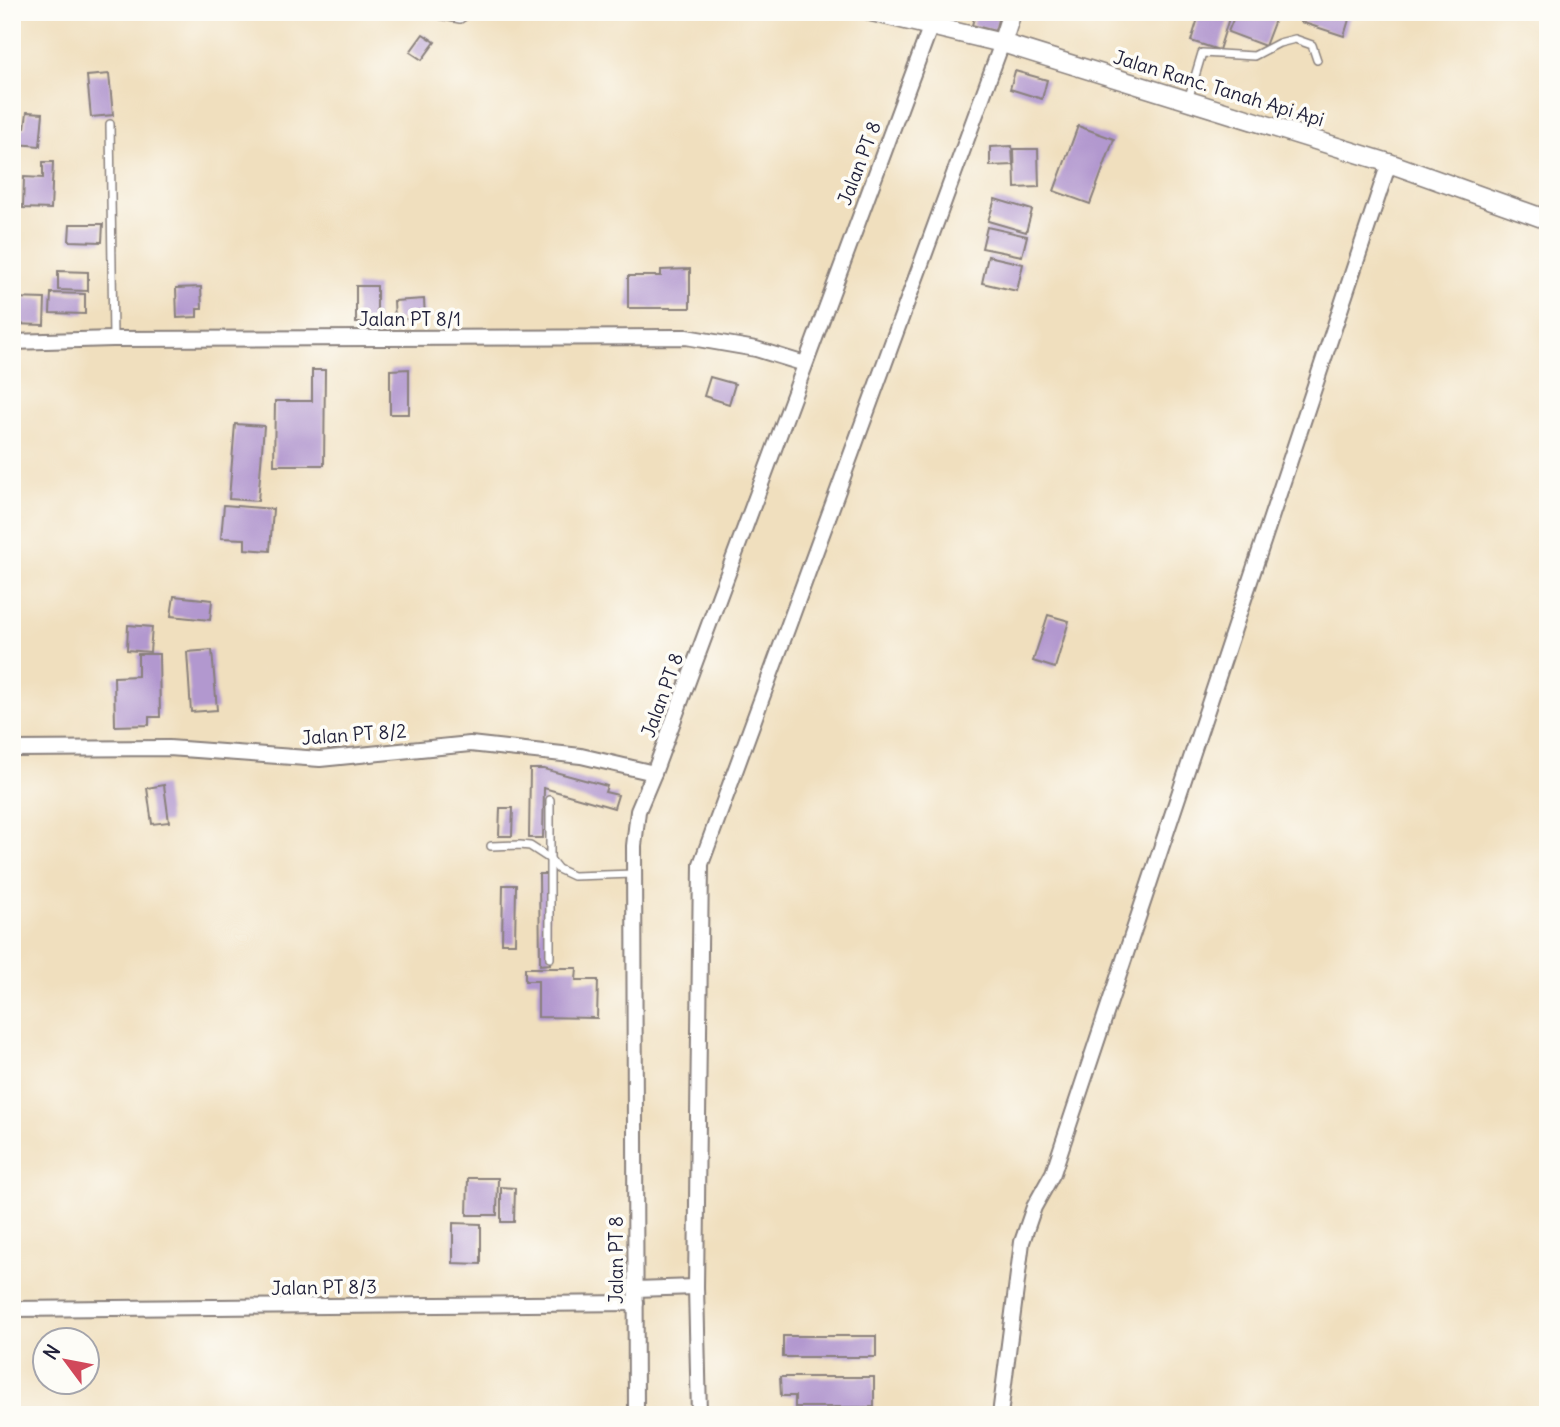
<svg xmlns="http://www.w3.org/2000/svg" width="1560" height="1427" font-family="Delius,sans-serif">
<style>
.building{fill:#b298cf}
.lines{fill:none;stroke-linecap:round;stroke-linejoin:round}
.service-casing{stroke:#89807c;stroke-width:10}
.minor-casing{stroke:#89807c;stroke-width:18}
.tertiary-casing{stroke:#89807c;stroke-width:21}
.service{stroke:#fff;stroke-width:7}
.minor{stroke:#fff;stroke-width:14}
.tertiary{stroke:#fff;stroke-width:18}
.labels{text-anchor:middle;stroke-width:7;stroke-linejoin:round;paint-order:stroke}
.street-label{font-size:19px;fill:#22223b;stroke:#fdfcf7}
</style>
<rect width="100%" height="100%" fill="#fdfcf7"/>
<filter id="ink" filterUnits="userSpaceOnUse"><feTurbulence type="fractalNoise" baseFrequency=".0143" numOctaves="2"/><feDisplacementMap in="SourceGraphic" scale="14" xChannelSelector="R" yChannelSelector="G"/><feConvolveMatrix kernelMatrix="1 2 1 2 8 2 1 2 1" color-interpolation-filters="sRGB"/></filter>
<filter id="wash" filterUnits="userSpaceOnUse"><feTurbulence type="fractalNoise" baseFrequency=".00686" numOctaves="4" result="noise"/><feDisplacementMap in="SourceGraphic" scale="28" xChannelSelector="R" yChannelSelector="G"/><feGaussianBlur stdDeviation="1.57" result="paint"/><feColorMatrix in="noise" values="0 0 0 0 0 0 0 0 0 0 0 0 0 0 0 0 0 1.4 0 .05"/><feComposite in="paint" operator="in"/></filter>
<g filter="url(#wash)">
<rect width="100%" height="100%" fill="#f0dfbe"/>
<g id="blocks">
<g class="building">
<polygon points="976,12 1000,12 995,31 972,25"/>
<polygon points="1200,12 1231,12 1219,50 1191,41"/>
<polygon points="1236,12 1278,12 1265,46 1228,32"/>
<polygon points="1304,12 1348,12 1351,13 1344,36 1301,22"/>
<polygon points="423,34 435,42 422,60 410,52"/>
<polygon points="1015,71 1047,80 1042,99 1010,89"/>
<polygon points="109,74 113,115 91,117 87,76"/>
<polygon points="27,112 43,113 40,146 17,144 18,128 25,128"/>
<polygon points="1078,126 1114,139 1090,204 1054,191"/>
<polygon points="1012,146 1013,165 990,166 990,147"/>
<polygon points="1014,149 1038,149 1039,187 1015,188"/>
<polygon points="43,162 53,162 51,209 23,208 24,177 43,178"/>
<polygon points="995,199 1032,210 1026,232 988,221"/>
<polygon points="70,224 103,224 102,242 69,241"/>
<polygon points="987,227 1027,236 1022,256 982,248"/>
<polygon points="988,256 1023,264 1017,291 982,283"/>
<polygon points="690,269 690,308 628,308 628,276 661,276 661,270"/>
<polygon points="58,271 88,272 88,291 58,290"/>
<rect x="356" y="286" width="21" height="37"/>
<polygon points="201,287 202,309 197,309 197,317 177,318 176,288"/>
<polygon points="51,293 85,294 85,314 50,313"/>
<polygon points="12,298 45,299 44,325 12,324"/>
<polygon points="424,299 425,318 395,320 394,301"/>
<polygon points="409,369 409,414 390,414 390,370"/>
<polygon points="312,370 325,370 324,465 274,465 275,401 312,401"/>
<polygon points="710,377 735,384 729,404 704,396"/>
<polygon points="235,424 264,426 258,501 229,499"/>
<polygon points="224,505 273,509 270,551 245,549 245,539 221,538"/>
<polygon points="174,596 212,600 210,620 171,616"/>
<polygon points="1048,615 1069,621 1055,668 1033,661"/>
<polygon points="128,625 152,627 150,652 127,650"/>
<polygon points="212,650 217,710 191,712 187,652"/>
<polygon points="138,654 159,654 160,717 149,717 149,725 115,726 114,677 138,676"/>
<polygon points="530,769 544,769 607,786 605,792 618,795 614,808 544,788 543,838 529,838"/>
<polygon points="164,785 169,822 152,824 147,788"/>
<polygon points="500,808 513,808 512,836 499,836"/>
<polygon points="539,874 548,874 550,964 540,965"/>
<polygon points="503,885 516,885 515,943 502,943"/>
<polygon points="525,968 577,968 576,980 598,980 597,1018 538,1017 538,981 525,981"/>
<polygon points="468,1178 498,1178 497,1215 467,1215"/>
<polygon points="501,1187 515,1188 514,1222 501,1222"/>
<polygon points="453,1223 481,1224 481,1264 453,1263"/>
<rect x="783" y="1336" width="93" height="21"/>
<polygon points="780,1377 874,1377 874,1407 795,1407 795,1396 781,1396"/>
</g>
</g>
</g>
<g filter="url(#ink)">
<use href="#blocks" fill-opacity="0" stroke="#89807c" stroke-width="2"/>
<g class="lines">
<g class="service-casing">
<g id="service">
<polyline points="424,12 460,19 466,15 467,12"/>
<polyline points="1188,100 1202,53 1254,56 1279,43 1295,39 1312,45 1317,60"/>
<polyline points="110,124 113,339"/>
<polyline points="12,142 14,279 12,288"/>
<polyline points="550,800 550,958"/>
<polyline points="491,846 520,845 530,846 550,859 558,869 573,876 634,874"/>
</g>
</g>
<g class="minor-casing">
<g id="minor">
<polyline points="12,342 113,339 686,337 756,349 805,364"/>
<polyline points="12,749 169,748 320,759 470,744 581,756 654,773"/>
<polyline points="635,1289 696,1287"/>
<polyline points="12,1309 636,1303"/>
<polyline points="636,1415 634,846 638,811 654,773 931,25"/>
<polyline points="699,1415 696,1287 701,864 1002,43"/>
<polyline points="1000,1415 1022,1242 1034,1207 1053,1173 1389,163"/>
</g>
</g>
<g class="tertiary-casing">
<g id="tertiary">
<polyline points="872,12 1002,43 1389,163 1548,220"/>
<polyline points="1002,43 1012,12"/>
</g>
</g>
<use href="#service" class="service"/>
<use href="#minor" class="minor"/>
<use href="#tertiary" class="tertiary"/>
</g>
</g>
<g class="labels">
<g class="street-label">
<text transform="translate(1219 88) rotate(17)" y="7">Jalan Ranc. Tanah Api Api</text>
<text transform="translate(859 163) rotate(-69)" y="7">Jalan PT 8</text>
<text x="410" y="326">Jalan PT 8/1</text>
<text transform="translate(662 695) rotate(-70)" y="7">Jalan PT 8</text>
<text transform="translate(354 734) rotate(-4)" y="7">Jalan PT 8/2</text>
<text transform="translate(616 1260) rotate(-90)" y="7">Jalan PT 8</text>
<text transform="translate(324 1287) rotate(-1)" y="7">Jalan PT 8/3</text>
</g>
</g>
<rect width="1560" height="1427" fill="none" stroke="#fdfcf7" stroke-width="42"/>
<g transform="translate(66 1361) rotate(302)"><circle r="33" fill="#fdfcf7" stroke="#a5a5ac" stroke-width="2"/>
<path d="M0-5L12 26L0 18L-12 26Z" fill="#d1495b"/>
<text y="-10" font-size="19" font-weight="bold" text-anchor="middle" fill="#22223b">N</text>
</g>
</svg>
